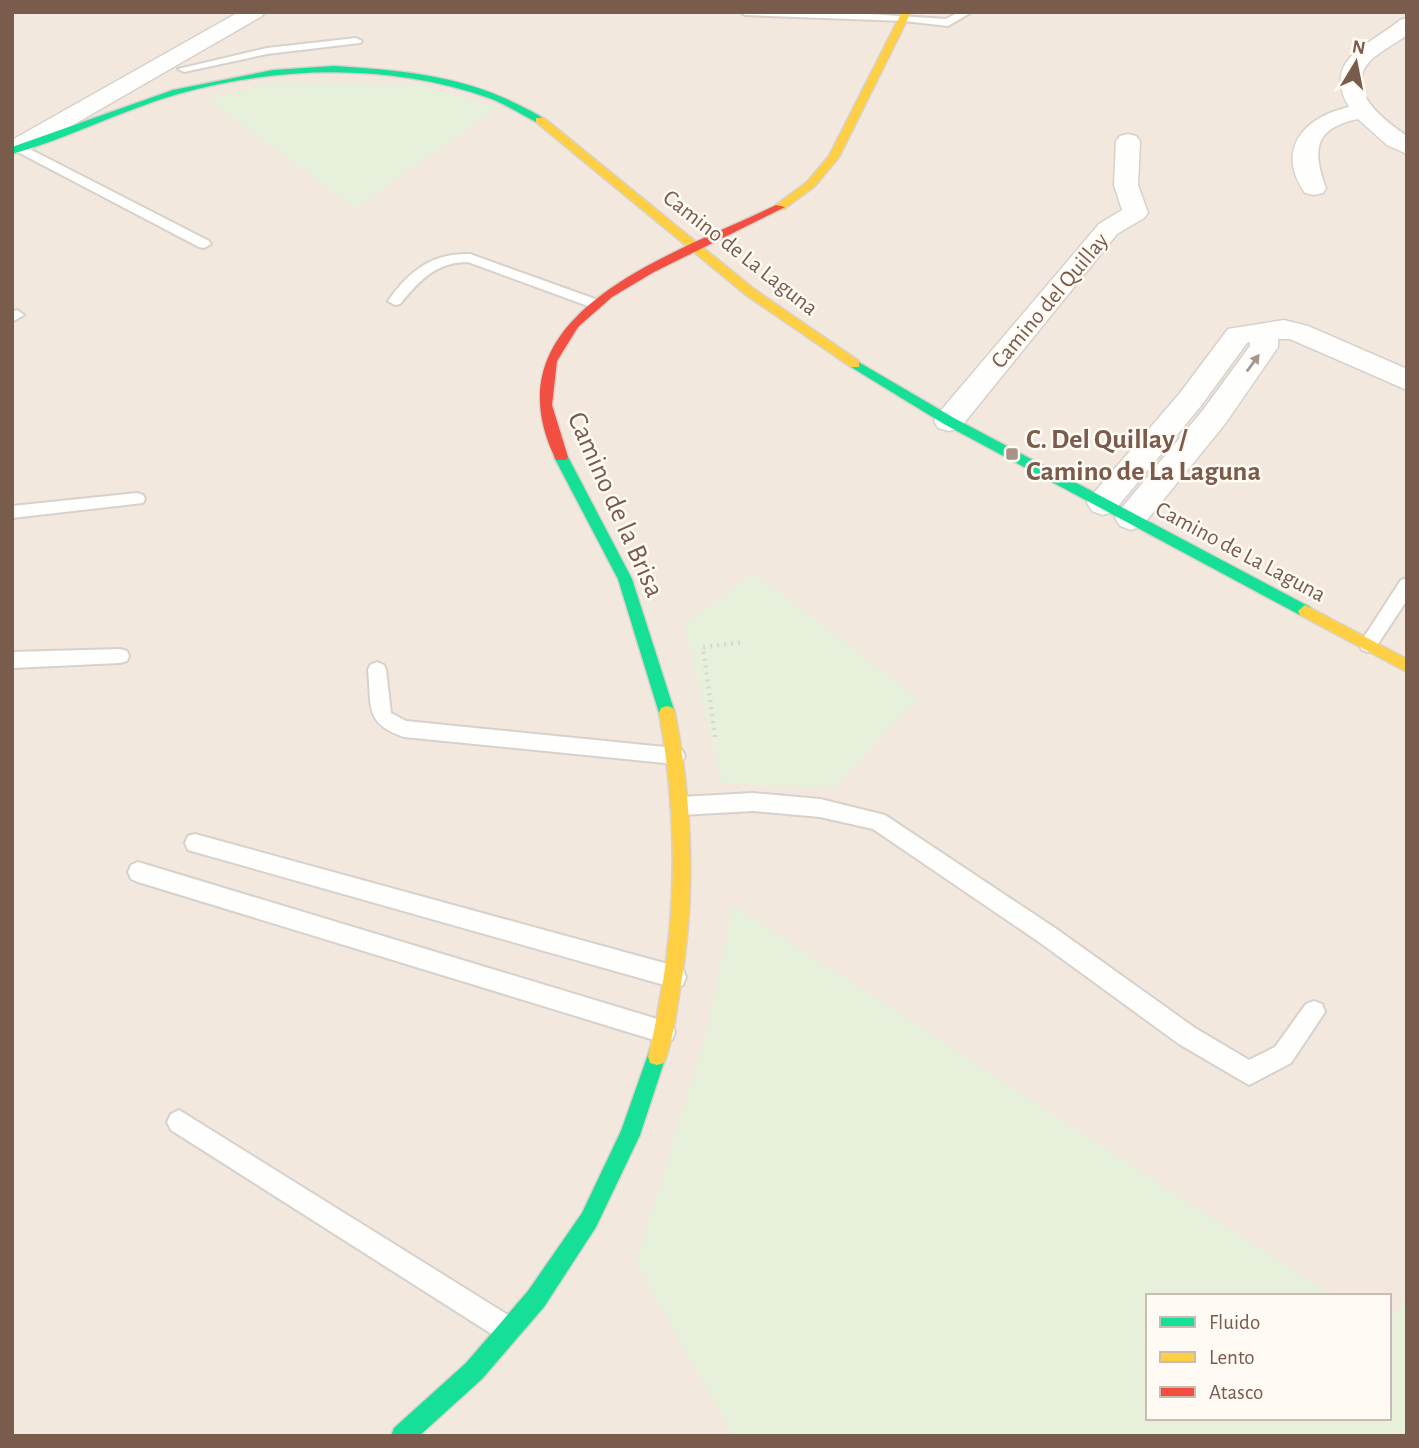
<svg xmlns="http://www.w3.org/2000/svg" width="1419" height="1448" font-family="'Alegreya Sans',sans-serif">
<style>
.residential{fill:#f2e8de;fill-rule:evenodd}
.green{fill:#e7f0db}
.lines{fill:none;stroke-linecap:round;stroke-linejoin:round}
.lane-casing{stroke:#d7d1cb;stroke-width:4}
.street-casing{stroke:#d7d1cb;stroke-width:3}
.fast-casing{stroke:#d9d2cb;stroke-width:3}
.slow-casing{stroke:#d9d2cb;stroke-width:3}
.jam-casing{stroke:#d9d2cb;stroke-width:3}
.path{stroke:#dcd5d0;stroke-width:4.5;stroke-dasharray:2 5;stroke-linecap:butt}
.lane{fill:#fefefd;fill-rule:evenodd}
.street{fill:#fefefd;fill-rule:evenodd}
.fast{fill:#16e098;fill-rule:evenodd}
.slow{fill:#ffcf43;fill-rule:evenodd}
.jam{fill:#f24e42;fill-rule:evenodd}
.oneway{fill:#a8958b}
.poi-dot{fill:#a69286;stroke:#fffaf3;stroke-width:2.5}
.labels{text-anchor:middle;stroke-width:5;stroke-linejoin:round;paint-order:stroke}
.far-street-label{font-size:23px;fill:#7a5c4d;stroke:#fffaf3}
.poi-label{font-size:28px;font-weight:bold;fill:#7a5c4d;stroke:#fffaf3;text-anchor:start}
.street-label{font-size:28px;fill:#7a5c4d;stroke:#fffaf3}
</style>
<rect width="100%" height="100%" fill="#f9f5f0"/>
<path class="residential" d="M12 12H1407V1436H12ZM1148 1296H1389V1418H1148Z"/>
<g class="green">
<polygon points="279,82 421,85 498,108 355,208 207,99"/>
<polygon points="754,573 918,698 834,788 722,783 684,624"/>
<polygon points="733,905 1332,1296 1148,1296 1148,1418 1389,1418 1389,1318 1407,1300 1407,1436 733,1436 636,1263 707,1030"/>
</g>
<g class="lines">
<g class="lane-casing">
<g id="lane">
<polygon points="740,12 838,12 946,19 959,12 972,12 948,26 904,21 745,15"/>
<polygon points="356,38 362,41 360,43 267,54 184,72 178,69 267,48"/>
<polygon points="18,143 209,241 211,244 204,248 199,247 14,150 12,146"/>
<path d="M470 254 598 300 600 303 593 307 588 306 468 262C436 262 420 280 400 304L395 305 388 301C409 271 432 253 470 254Z"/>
<polygon points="17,310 24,315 12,322 12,312"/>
<polygon points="137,493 143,495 145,499 143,503 12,518 12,506"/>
<polygon points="1407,578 1407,600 1374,650 1368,652 1362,650 1359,645 1362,640 1401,580"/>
<polygon points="120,649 127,651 129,656 127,661 120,663 12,668 12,652"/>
<path d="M377 662 384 665 386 670 391 713 406 721 675 748 682 750 685 756 682 762 675 764 404 737C364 723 372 707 368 670L370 665Z"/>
<polygon points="753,793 820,799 885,815 1055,928 1195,1028 1249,1060 1275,1047 1306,1004 1314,1001 1322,1004 1325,1012 1291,1063 1249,1085 1179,1044 1039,942 873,829 820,817 753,811 681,815 674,812 671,806 674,800 681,797"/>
<polygon points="195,834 675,966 683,969 686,977 683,985 675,988 195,852 188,850 185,843 188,836"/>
<polygon points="138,862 664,1021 672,1024 675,1032 672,1040 664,1043 138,882 131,879 128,872 131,865"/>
<polygon points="179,1110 516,1320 520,1329 516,1338 507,1342 498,1338 171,1130 167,1122 171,1114"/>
</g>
</g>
<g class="street-casing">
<g id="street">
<polygon points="239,12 265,12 262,16 26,152 12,153 12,140"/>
<path d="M1407 18V35C1395 44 1380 51 1370 61 1343 90 1385 121 1407 136V154L1387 145 1358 119C1314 128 1312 150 1326 188L1323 193 1314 195 1305 193C1275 149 1304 117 1349 107 1321 58 1370 46 1400 20Z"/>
<polygon points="1128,134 1136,136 1140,141 1138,185 1148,213 1144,218 1117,234 960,428 949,431 938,428 934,421 938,414 1099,224 1122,210 1114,185 1116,141 1120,136"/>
<polygon points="1284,320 1308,326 1407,369 1407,390 1290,339 1278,339 1278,347 1225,424 1142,526 1131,530 1120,526 1115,518 1120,510 1203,410 1250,346 1250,342 1247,343 1200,407 1114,511 1103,515 1092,511 1087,503 1092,495 1180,393 1228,329"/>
</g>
</g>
<g class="fast-casing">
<g id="fast">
<path d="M334 66C397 70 460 75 517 104 526 109 537 113 545 120L536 122C521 114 505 104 489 98 389 63 279 66 178 94 122 110 69 138 12 154V147L173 90 273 70Z"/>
<polygon points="855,360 954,418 1310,607 1312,611 1310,615 1300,615 944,424 851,367 849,364"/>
<polygon points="561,452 568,457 632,579 675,713 673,718 661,718 659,713 618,579 554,457"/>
<polygon points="657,1047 664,1049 666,1056 640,1135 596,1227 544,1307 482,1379 419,1436 391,1436 394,1428 466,1363 528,1291 582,1213 621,1131 650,1049"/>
</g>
</g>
<g class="slow-casing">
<g id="slow">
<polygon points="902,12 911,12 839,157 815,186 784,209 776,209 776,205 807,182 829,156"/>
<polygon points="536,118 544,118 754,289 859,361 859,367 851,367 746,295 536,122"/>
<polygon points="1305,605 1407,659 1407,672 1300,615 1298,611"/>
<path d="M667 706 673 708 675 713C693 806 696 897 680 990 676 1014 673 1040 664 1063L657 1065 650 1063 648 1056C654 1035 657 1014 661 993 678 899 676 807 659 713L661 708Z"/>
</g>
</g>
<g class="jam-casing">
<path id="jam" d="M776 205 785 207 654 272 612 297 578 327 557 361 552 405 568 457 566 460H556C483 311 677 254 776 205Z"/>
</g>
<polyline class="path" points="715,737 703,647 745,642"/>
<use href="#lane" class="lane"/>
<use href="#street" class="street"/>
<use href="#fast" class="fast"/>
<use href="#slow" class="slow"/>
<use href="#jam" class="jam"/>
</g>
<defs><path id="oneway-solid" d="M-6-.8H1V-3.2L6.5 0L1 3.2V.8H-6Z" transform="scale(1.75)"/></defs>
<use class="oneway" href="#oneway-solid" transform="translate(1253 363) rotate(-54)"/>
<rect class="poi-dot" x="1005" y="447" width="14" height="14" rx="3.5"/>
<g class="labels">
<g class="far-street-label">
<text transform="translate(741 252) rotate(38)" y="8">Camino de La Laguna</text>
<text transform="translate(1049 300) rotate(-50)" y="8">Camino del Quillay</text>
<text transform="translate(1241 551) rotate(28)" y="8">Camino de La Laguna</text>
</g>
<g class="poi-label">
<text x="1026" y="448">C. Del Quillay /<tspan x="1026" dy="32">Camino de La Laguna</tspan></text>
</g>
<g class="street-label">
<text transform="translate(617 504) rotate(66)" y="10">Camino de la Brisa</text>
</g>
</g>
<rect width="1419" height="1448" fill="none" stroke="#7a5c4d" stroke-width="28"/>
<rect x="1146" y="1294" width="245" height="126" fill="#fffaf3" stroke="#cabbb1" stroke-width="2"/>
<rect x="1160" y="1317" width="35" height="10" fill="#16e098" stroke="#cabbb1" stroke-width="2"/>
<text x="1209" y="1329" font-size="21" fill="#7a5c4d">Fluido</text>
<rect x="1160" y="1352" width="35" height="10" fill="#ffcf43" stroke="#cabbb1" stroke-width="2"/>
<text x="1209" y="1364" font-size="21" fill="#7a5c4d">Lento</text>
<rect x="1160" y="1387" width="35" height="10" fill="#f24e42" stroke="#cabbb1" stroke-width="2"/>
<text x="1209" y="1399" font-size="21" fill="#7a5c4d">Atasco</text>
<g transform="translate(1356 63) rotate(10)" stroke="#fffaf3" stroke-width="5" paint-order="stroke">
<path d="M0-5L12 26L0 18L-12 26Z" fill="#7a5c4d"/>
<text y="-10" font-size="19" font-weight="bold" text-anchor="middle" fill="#7a5c4d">N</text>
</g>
</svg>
